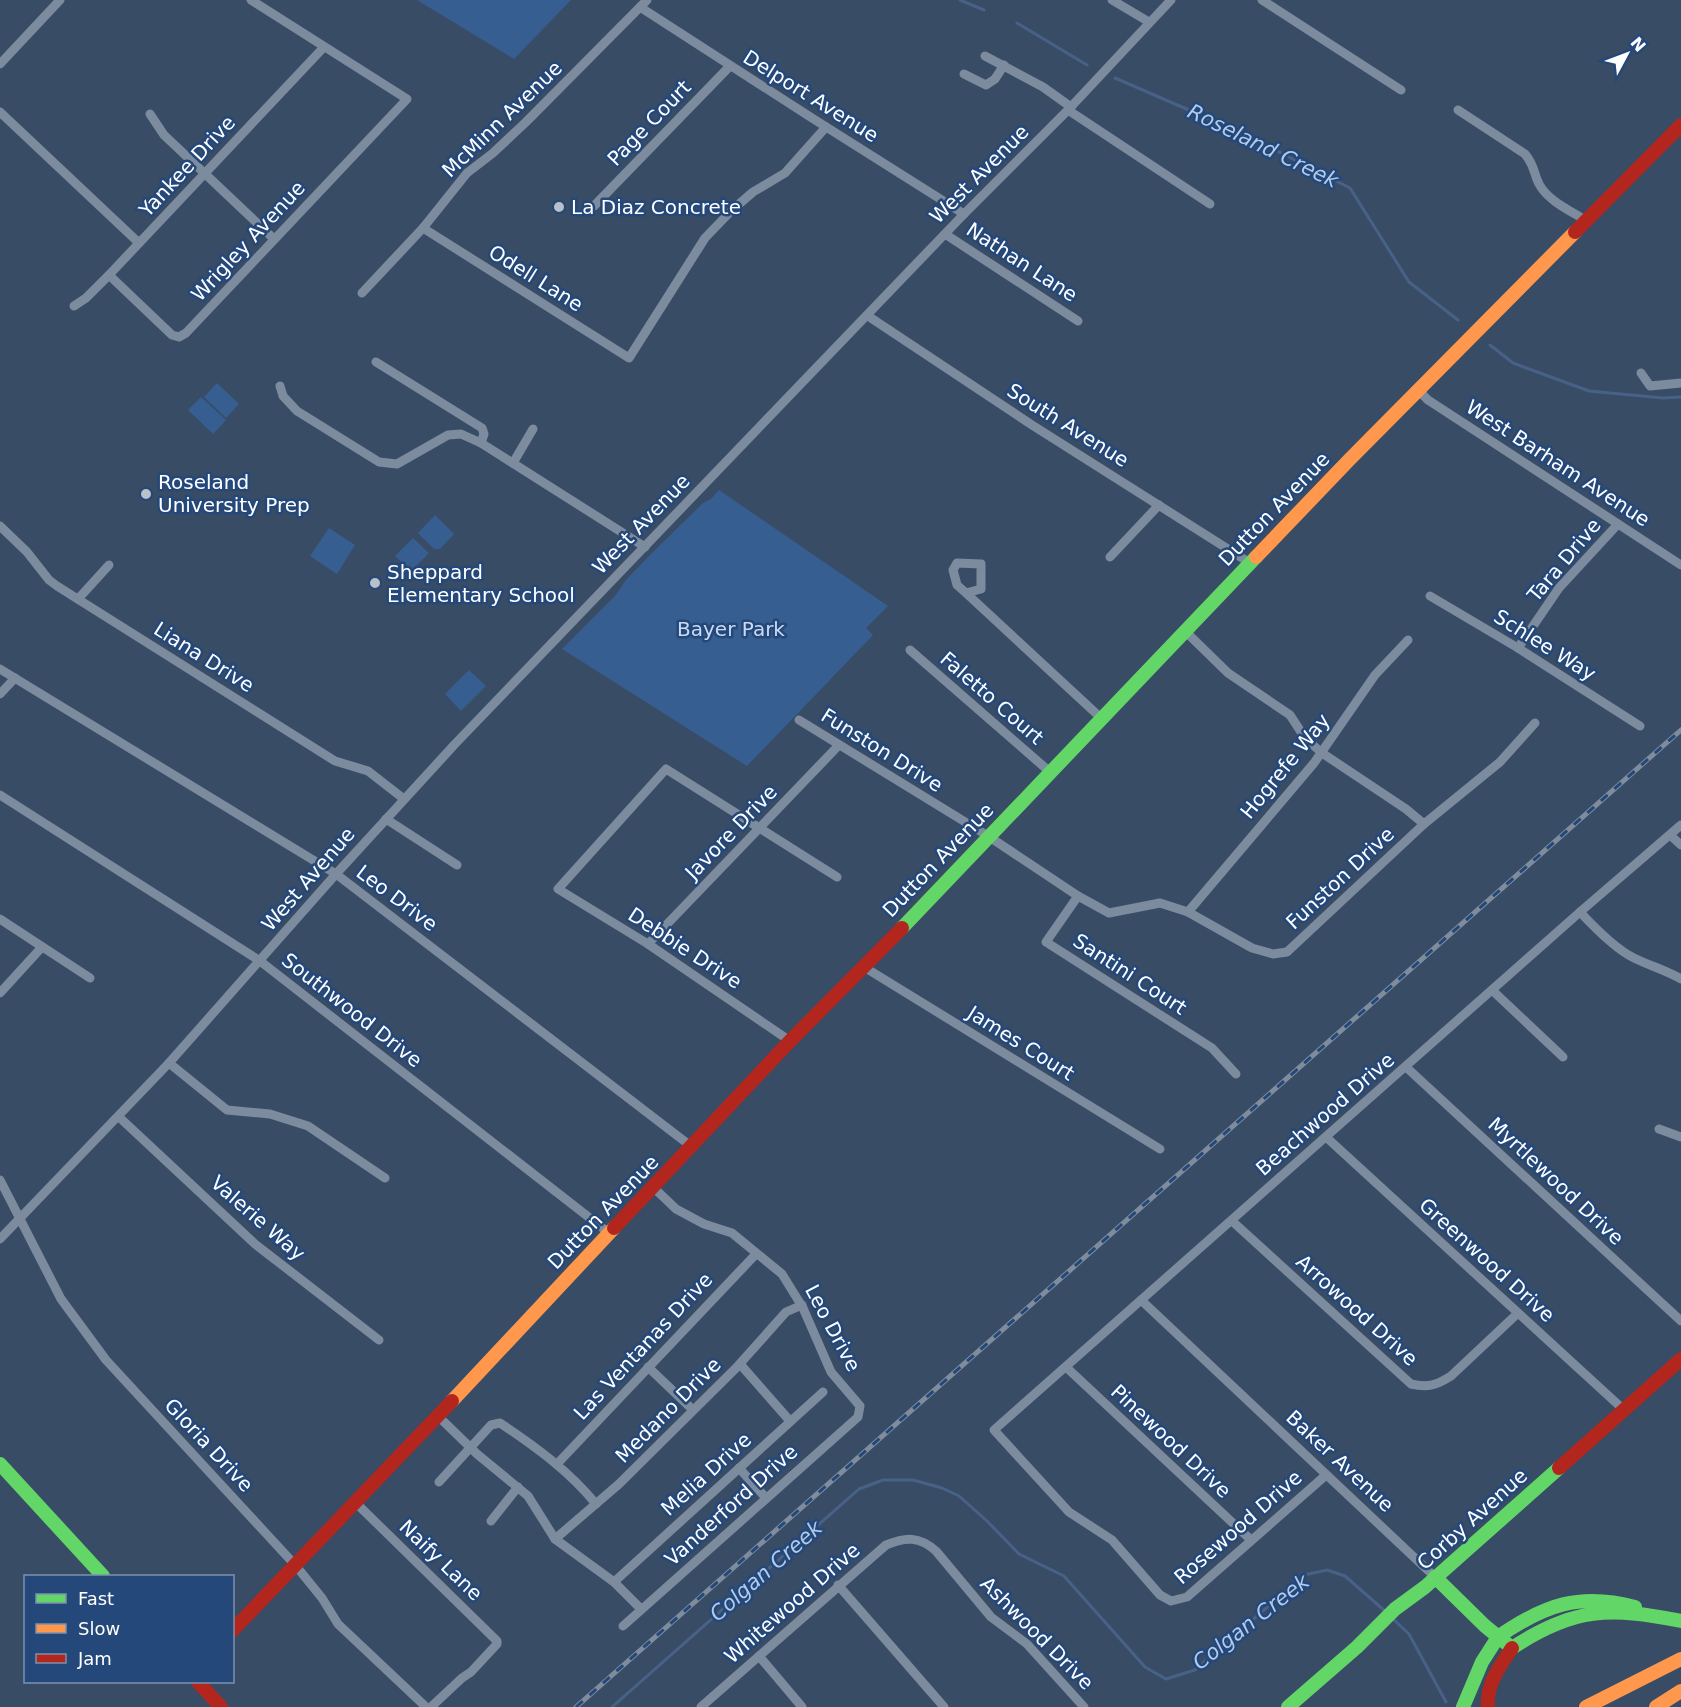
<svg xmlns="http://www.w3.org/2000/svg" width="1681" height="1707" font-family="'DejaVu Sans',sans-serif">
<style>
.green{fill:#375e91}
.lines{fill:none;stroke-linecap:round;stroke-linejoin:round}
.stream{stroke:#476286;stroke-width:3}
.street{stroke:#7c8b9d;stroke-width:9}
.fast{stroke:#63d668;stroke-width:14}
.slow{stroke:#ff974d;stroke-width:14}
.jam{stroke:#b3261e;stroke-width:14}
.rail-casing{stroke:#7e8c9d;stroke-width:5}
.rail{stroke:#24487a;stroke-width:3;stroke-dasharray:9;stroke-linecap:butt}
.poi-dot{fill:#b9c0c9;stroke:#24487a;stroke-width:2}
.labels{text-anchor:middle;stroke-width:5;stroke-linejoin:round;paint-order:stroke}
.street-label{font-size:20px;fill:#fff;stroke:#24487a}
.poi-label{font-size:20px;fill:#fff;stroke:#24487a;text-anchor:start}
.park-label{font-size:20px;fill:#c9dbf4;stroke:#24487a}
.water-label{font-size:21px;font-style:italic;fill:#b1cbec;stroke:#24487a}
</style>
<rect width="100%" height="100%" fill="#384c66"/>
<g class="green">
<polygon points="417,0 571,0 514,59"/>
<polygon points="217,383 239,404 226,418 204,397"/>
<polygon points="201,397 226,420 213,434 188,410"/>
<polygon points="719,490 888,606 866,628 873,635 747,766 562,649 615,596 626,580 649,556 703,503 711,499"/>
<polygon points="435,515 454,534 440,549 434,549 418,533"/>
<polygon points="329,528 355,545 337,574 310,556"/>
<polygon points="413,538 429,553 411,571 395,556"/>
<polygon points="469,670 486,686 461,711 445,694"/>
</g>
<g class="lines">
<g class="stream">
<polyline points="960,0 984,10"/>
<polyline points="1017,23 1087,65"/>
<polyline points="1115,78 1242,133 1350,188 1409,282 1458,320"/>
<polyline points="1490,345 1513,363 1589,391 1663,398 1681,397"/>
<polyline points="1393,1619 1409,1634 1446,1702"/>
<polyline points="612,1707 859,1489 883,1480 913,1480 942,1488 959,1496 987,1521 1019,1554 1064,1576 1145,1667 1166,1679 1195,1670 1304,1575 1327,1570 1345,1576 1386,1612"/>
</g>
<g class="street">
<polyline points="1112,0 1149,22"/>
<polyline points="1262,0 1401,90"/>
<polyline points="640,7 812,118 964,214"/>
<polyline points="985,56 1043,87 1071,107"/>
<polyline points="0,64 60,0"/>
<polyline points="964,74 986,85 995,79 1004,65"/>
<polyline points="1068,110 1210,204"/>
<path d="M1458 110 1525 154C1535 166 1533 172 1539 184 1548 201 1571 211 1587 221"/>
<polyline points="0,112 139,243"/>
<polyline points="150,114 164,135 274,239"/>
<polyline points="594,206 730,66"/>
<polyline points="423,228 629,358 705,238 731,211 753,192 785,173 826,127"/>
<polyline points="945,234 1078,321"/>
<polyline points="109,275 172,335 179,337 186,333 407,99 251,0"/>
<polyline points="362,293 423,228 467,173 493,153 526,122 647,0"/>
<polyline points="74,306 86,298 109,275 324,47"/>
<polyline points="868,316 1032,425 1250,563"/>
<polyline points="376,362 482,428 484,434 481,443"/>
<polyline points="1641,373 1650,386 1681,383"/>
<polyline points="280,386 283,396 297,411 379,462 397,464 448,435 461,434 481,443 645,547"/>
<polyline points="1417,389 1428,400 1681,565"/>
<polyline points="513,463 533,429"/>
<polyline points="0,526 27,552 49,580 57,586 335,761 368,771 404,799"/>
<polyline points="1110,557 1159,505"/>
<polyline points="966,593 981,589 981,564 957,563 953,570 957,585 966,593 1101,718"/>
<polyline points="1430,596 1518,648 1640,726"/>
<polyline points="78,599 109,565"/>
<polyline points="1185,631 1228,673 1290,715 1305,738 1322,753 1406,809 1424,824"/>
<polyline points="1518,648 1559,588 1618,524"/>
<polyline points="910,650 1050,772"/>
<polyline points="0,669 336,874 692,1147"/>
<polyline points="0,694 15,678"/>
<polyline points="799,720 988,836 1078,896 1109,913 1160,903 1188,912 1252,948 1273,954 1287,952 1424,824 1500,762 1535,723"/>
<polyline points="0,795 260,961 609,1233"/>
<polyline points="386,819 457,865"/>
<polyline points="1670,835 1681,845"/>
<polyline points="1078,896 1046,942 1212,1048 1236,1074"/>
<polyline points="1188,912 1314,763 1375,675 1408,640"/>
<path d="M1580 912C1594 927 1615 949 1634 958 1650 966 1666 970 1681 979"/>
<polyline points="0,919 90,978"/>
<polyline points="648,944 839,745"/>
<polyline points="864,967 1160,1149"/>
<polyline points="1492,990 1563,1057"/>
<polyline points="0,993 42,947"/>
<polyline points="790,1041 648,944 558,889 666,769 837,877"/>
<polyline points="169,1063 227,1110 270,1114 308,1126 385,1178"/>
<polyline points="1406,1067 1681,1321"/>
<polyline points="119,1117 255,1244 379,1340"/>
<polyline points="1659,1129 1681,1137"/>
<polyline points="1326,1137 1624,1410"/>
<polyline points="0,1180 61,1299 106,1360 296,1566 322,1598 338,1624 426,1707"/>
<path d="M1232 1221 1411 1384C1428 1388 1437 1385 1451 1376L1518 1313"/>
<polyline points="0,1239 169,1063 336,874 455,744 964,214 1068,110 1171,0"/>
<polyline points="1141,1300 1435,1577"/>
<polyline points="740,1364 790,1421"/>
<polyline points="648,1367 693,1410"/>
<polyline points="1066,1367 1251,1540"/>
<polyline points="438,1416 477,1454 528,1496 555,1539 614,1582 641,1609"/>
<polyline points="557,1464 756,1254"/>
<polyline points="739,1468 766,1498"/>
<polyline points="1326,1475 1187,1597 1171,1601 1160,1595 1112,1540 1069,1512 994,1430 1580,912 1681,825"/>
<path d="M439 1482 491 1425 500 1423C536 1447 569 1471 596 1504"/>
<polyline points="356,1503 497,1641 497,1644 471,1672 462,1678 431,1707"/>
<polyline points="491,1521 518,1487"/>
<polyline points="555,1539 619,1484 736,1368 786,1312 802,1305"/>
<polyline points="614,1582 823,1392"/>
<polyline points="838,1585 944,1707"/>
<polyline points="623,1626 858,1417 860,1406 831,1372 803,1308 782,1274 732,1233 704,1224 676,1209 653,1187"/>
<polyline points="759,1656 802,1707"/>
<path d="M701 1707 886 1545C906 1537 919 1536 936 1551L991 1617 1027 1644 1084 1707"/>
</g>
<g class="fast">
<polyline points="902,928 1256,557"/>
<polyline points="0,1464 103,1576"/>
<path d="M1435 1577 1485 1626 1512 1648C1574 1607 1610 1607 1681 1621"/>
<path d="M1498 1637C1544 1605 1580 1592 1635 1607"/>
<polyline points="1288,1707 1357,1647 1395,1609 1425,1587 1559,1468"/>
<polyline points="1463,1707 1482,1662 1498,1637"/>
</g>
<g class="slow">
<polyline points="1256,557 1349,460 1575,232"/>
<polyline points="452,1401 614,1228"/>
<polyline points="1586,1707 1681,1659"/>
<polyline points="1656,1707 1681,1691"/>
</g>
<g class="jam">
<polyline points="1575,232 1681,125"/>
<polyline points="614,1228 790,1041 902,928"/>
<polyline points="1559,1468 1681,1359"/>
<polyline points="232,1631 452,1401"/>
<polyline points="198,1682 221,1707"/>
<path d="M1488 1707C1486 1684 1500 1666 1512 1648"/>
</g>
<g class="rail-casing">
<polyline id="rail" points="576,1707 1681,730"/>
</g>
<use href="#rail" class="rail"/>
</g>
<g class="poi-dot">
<circle cx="559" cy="207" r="6"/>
<circle cx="146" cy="494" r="6"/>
<circle cx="375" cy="583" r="6"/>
</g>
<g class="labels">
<g class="street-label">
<text transform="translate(811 96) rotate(32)" y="7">Delport Avenue</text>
<text transform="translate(502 119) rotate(-44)" y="7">McMinn Avenue</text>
<text transform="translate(649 123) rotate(-46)" y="7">Page Court</text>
<text transform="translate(187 166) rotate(-47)" y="7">Yankee Drive</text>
<text transform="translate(979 174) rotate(-45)" y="7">West Avenue</text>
<text transform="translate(248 241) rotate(-47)" y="7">Wrigley Avenue</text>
<text transform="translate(1022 262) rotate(33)" y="7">Nathan Lane</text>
<text transform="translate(536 278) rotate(32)" y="7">Odell Lane</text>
<text transform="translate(1068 425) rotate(32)" y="7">South Avenue</text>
<text transform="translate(1558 463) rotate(33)" y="7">West Barham Avenue</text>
<text transform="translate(1274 509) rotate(-46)" y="7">Dutton Avenue</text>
<text transform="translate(641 524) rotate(-46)" y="7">West Avenue</text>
<text transform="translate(1564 560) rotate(-50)" y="7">Tara Drive</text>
<text transform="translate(1545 645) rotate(32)" y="7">Schlee Way</text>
<text transform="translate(204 657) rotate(32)" y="7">Liana Drive</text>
<text transform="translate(992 698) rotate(41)" y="7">Faletto Court</text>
<text transform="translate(882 750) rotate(32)" y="7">Funston Drive</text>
<text transform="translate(1285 766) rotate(-51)" y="7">Hogrefe Way</text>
<text transform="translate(731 832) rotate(-46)" y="7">Javore Drive</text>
<text transform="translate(938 860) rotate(-46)" y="7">Dutton Avenue</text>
<text transform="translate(1340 878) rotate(-43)" y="7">Funston Drive</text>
<text transform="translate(308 879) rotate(-49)" y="7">West Avenue</text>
<text transform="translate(397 898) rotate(37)" y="7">Leo Drive</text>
<text transform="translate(685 948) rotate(33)" y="7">Debbie Drive</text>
<text transform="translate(1130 974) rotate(33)" y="7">Santini Court</text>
<text transform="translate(352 1010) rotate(38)" y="7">Southwood Drive</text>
<text transform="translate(1021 1043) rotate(32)" y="7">James Court</text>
<text transform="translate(1325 1114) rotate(-41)" y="7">Beachwood Drive</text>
<text transform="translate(1556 1181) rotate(43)" y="7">Myrtlewood Drive</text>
<text transform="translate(603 1212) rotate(-46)" y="7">Dutton Avenue</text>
<text transform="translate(258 1218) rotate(41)" y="7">Valerie Way</text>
<text transform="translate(1487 1260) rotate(42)" y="7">Greenwood Drive</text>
<text transform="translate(1357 1310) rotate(42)" y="7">Arrowood Drive</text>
<text transform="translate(833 1328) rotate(62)" y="7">Leo Drive</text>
<text transform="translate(643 1346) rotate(-47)" y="7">Las Ventanas Drive</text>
<text transform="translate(668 1410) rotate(-45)" y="7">Medano Drive</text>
<text transform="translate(1171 1441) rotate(43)" y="7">Pinewood Drive</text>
<text transform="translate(209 1445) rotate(47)" y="7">Gloria Drive</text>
<text transform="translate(1340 1461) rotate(43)" y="7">Baker Avenue</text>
<text transform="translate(706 1474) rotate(-42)" y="7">Melia Drive</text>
<text transform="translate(731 1505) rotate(-42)" y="7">Vanderford Drive</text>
<text transform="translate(1472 1519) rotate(-42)" y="7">Corby Avenue</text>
<text transform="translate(1238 1527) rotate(-41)" y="7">Rosewood Drive</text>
<text transform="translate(441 1560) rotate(44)" y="7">Naify Lane</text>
<text transform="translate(792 1603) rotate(-41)" y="7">Whitewood Drive</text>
<text transform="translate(1037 1633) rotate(45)" y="7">Ashwood Drive</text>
</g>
<g class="poi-label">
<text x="571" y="214">La Diaz Concrete</text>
<text x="158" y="489">Roseland<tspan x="158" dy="23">University Prep</tspan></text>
<text x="387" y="579">Sheppard<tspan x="387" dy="23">Elementary School</tspan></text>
</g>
<g class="park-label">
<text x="731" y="636">Bayer Park</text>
</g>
<g class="water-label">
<text transform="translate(1263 146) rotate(26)" y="7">Roseland Creek</text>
<text transform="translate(766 1571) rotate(-41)" y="7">Colgan Creek</text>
<text transform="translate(1251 1622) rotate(-38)" y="7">Colgan Creek</text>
</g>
</g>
<rect x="24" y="1575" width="210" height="108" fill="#24487a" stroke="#7c91af" stroke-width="1.5"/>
<rect x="36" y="1594" width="30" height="9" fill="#63d668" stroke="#7c91af" stroke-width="1.5"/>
<text x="78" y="1605" font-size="18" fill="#ffffff">Fast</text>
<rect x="36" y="1624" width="30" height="9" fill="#ff974d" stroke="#7c91af" stroke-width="1.5"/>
<text x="78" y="1635" font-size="18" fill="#ffffff">Slow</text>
<rect x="36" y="1654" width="30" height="9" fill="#b3261e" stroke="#7c91af" stroke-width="1.5"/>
<text x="78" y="1665" font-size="18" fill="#ffffff">Jam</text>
<g transform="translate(1627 54) rotate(49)" stroke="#24487a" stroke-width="4.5" paint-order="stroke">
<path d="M0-4.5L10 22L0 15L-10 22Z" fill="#ffffff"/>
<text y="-9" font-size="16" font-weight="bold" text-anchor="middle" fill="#ffffff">N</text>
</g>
</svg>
